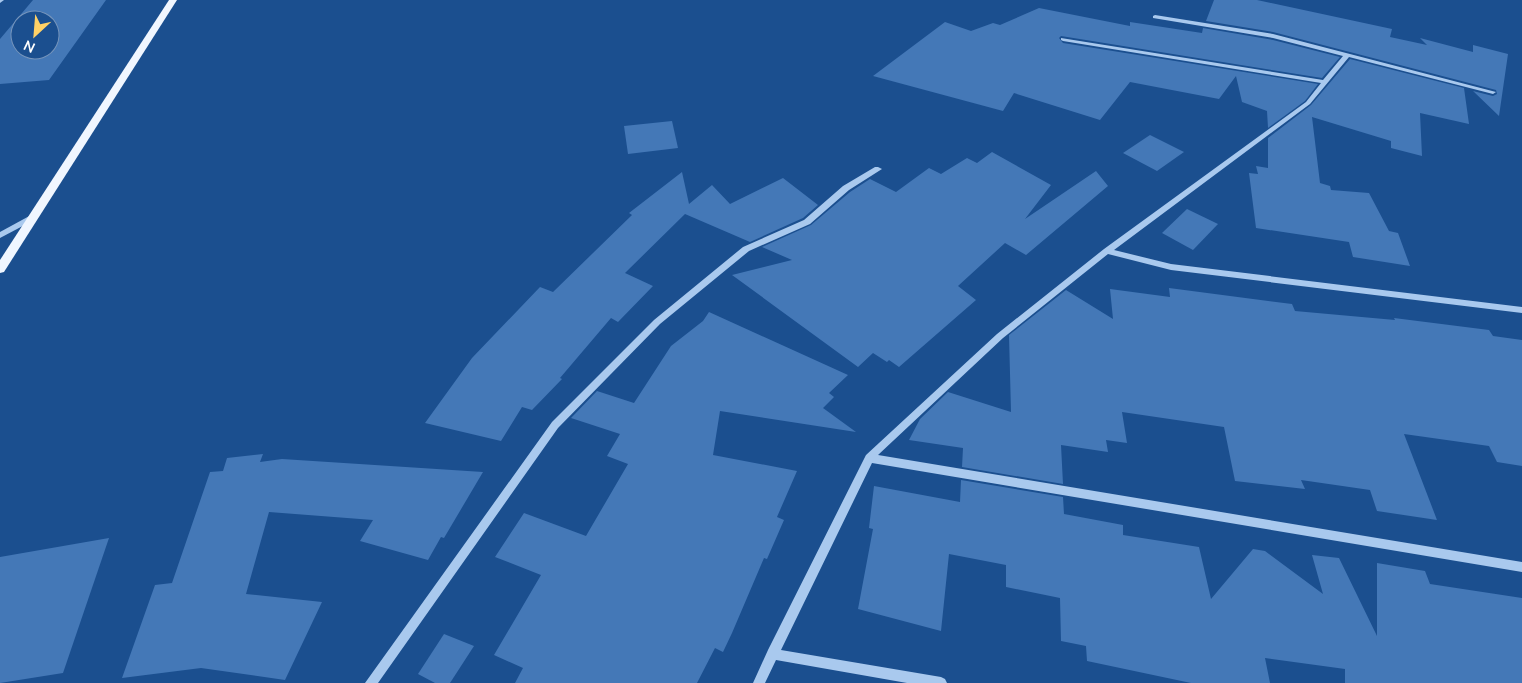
<svg xmlns="http://www.w3.org/2000/svg" width="1522" height="683" font-family="Mulish,sans-serif">
<style>
.building{fill:#4478b7;fill-rule:evenodd}
.lines{fill:none;stroke-linecap:round;stroke-linejoin:round}
.minor{fill:#a9c9ee;fill-rule:evenodd}
.major{fill:#f0f6ff;fill-rule:evenodd}
</style>
<rect width="100%" height="100%" fill="#1b4f8f"/>
<g class="building">
<path d="M33 0H106L49 80 0 84V39ZM20 20H50V50H20Z"/>
<polygon points="1214,0 1257,0 1392,29 1390,37 1427,45 1420,38 1473,52 1473,45 1508,54 1499,116 1473,91 1493,96 1497,94 1496,90 1273,32 1206,21"/>
<polygon points="1039,8 1130,26 1130,22 1202,33 1203,28 1273,40 1340,57 1322,78 1061,36 1059,38 1063,43 1318,84 1305,101 1268,128 1267,111 1242,102 1236,76 1219,99 1130,82 1100,120 1014,93 1003,111 873,76 945,22 971,31 993,23 1000,25"/>
<polygon points="1350,59 1464,88 1469,124 1420,113 1422,156 1391,148 1391,141 1312,117 1320,183 1330,186 1331,190 1369,193 1389,231 1398,233 1410,266 1353,257 1349,242 1256,228 1249,173 1258,174 1256,166 1268,168 1268,138 1311,105"/>
<polygon points="672,121 678,148 628,154 624,126"/>
<polygon points="1150,135 1184,152 1157,171 1123,153"/>
<polygon points="992,152 1051,185 1025,219 1096,171 1108,186 1026,255 1005,243 958,286 976,300 899,367 889,360 887,362 873,353 858,367 732,275 792,260 762,247 811,225 850,192 870,179 896,192 929,168 941,174 967,158 977,163"/>
<polygon points="682,172 689,204 712,185 730,204 783,178 818,205 803,218 750,242 685,214 625,273 653,286 618,322 611,318 560,378 562,379 532,410 522,407 501,441 425,423 472,358 540,287 553,292 632,215 629,213"/>
<polygon points="1187,209 1218,224 1193,250 1162,233"/>
<polygon points="1169,288 1292,304 1295,311 1395,320 1394,318 1489,330 1493,336 1522,340 1522,466 1497,462 1489,446 1404,434 1437,520 1377,511 1370,490 1301,480 1305,489 1235,481 1224,427 1122,412 1127,443 1106,440 1108,452 1061,445 1063,484 962,467 963,448 909,440 920,419 948,392 1011,412 1009,335 1066,290 1113,319 1110,289 1170,297"/>
<polygon points="709,312 848,375 829,393 834,397 823,408 856,432 720,411 713,455 797,471 777,517 784,520 767,559 764,558 732,633 723,652 715,648 697,683 515,683 523,668 494,655 541,575 495,557 524,513 586,536 628,464 607,456 620,434 571,418 597,391 634,403 671,346 703,321"/>
<polygon points="263,454 260,462 282,459 483,472 444,538 441,537 428,560 360,541 373,520 269,512 246,594 322,602 285,680 201,668 122,678 155,585 172,583 210,472 223,471 227,458"/>
<polygon points="961,480 1063,497 1064,514 1123,525 1123,535 1199,547 1211,599 1253,549 1265,551 1323,594 1312,555 1339,558 1377,636 1377,563 1425,571 1430,584 1522,598 1522,683 1345,683 1345,669 1265,658 1270,683 1191,683 1087,661 1086,646 1061,641 1060,598 1006,587 1006,565 949,554 941,631 858,609 873,529 869,528 874,486 960,502"/>
<polygon points="109,538 63,673 0,683 0,557"/>
<polygon points="444,634 474,646 450,683 435,683 418,674"/>
</g>
<g class="lines">
<g class="minor">
<polygon points="0,0 4,0 0,3"/>
<polygon points="1155,15 1273,34 1496,92 1493,94 1349,57 1310,104 1114,250 1171,264 1522,307 1522,313 1171,270 1108,254 1003,338 878,455 1522,562 1522,572 872,463 781,650 941,677 945,679 947,683 907,683 776,660 765,683 753,683 768,650 866,455 997,334 1104,249 1306,102 1321,83 1063,41 1061,40 1061,38 1323,80 1343,56 1273,38 1153,18 1153,16"/>
<polygon points="875,167 878,167 882,169 849,190 810,224 749,251 660,324 558,428 378,683 365,683 552,422 654,320 743,247 804,220 843,186"/>
<polygon points="33,214 36,215 37,217 36,219 0,238 0,232"/>
</g>
<polygon class="major" points="169,0 177,0 4,272 0,273 0,260"/>
</g>
<g transform="translate(35 35) rotate(206)"><circle r="24" fill="#1b4f8f" stroke="#7695bc"/>
<path d="M0-4L9 19L0 12L-9 19Z" fill="#ffd166"/>
<text y="-8" font-size="14" font-weight="bold" text-anchor="middle" fill="#ffffff">N</text>
</g>
</svg>
